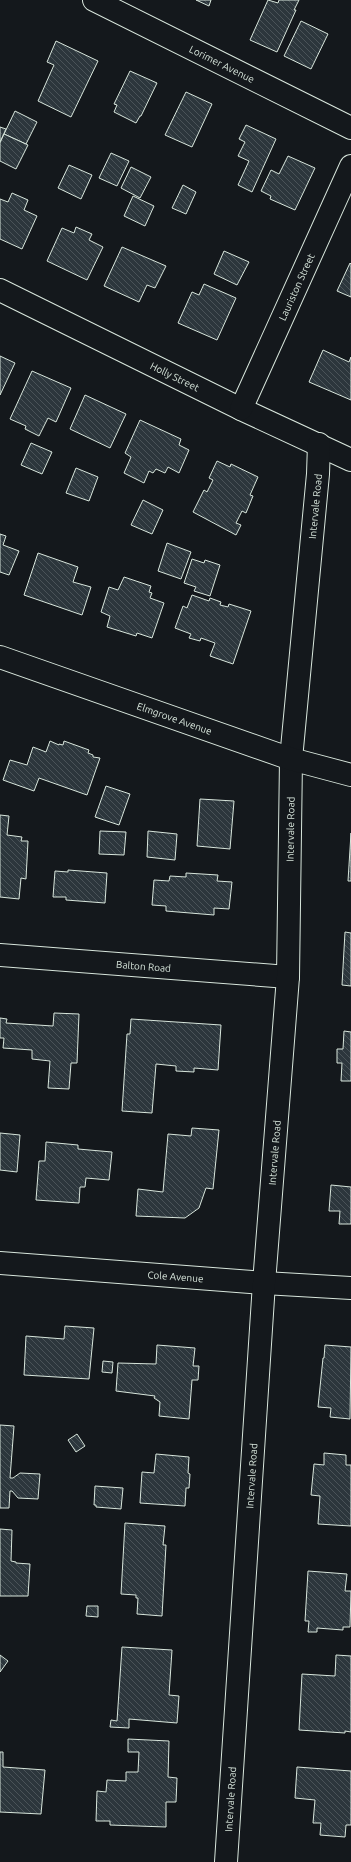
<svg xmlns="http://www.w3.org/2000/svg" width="351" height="1862" font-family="Ubuntu,sans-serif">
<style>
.building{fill:url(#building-back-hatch);stroke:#d8e6dc}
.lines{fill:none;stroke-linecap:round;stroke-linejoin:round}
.minor-casing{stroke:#d8e6dc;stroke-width:24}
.tertiary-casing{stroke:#d8e6dc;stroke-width:24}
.minor{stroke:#14181c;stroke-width:22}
.tertiary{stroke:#14181c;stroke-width:22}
.labels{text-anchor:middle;stroke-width:3;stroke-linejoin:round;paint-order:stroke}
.street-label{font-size:10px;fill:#d8e6dc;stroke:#14181c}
</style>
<defs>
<pattern id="building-back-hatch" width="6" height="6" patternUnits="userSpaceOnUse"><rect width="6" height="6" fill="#2c363c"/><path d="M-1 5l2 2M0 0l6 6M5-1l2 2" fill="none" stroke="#4a5358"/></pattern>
</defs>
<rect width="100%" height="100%" fill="#14181c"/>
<g class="building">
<polygon points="196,0 211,0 209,6"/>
<polygon points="268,0 278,3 279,0 299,0 294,10 296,10 277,52 250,40"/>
<polygon points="301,21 328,34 311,69 284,56"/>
<polygon points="56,41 98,61 71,117 38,101 54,65 47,62"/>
<polygon points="130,71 157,83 141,116 140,116 136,123 114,112 117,105 114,104"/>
<polygon points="186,92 212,104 192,147 165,135"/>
<polygon points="15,111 37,122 26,144 4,134"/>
<polygon points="246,125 276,139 252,192 238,185 249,161 238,156 245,142 239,139"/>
<polygon points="0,127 6,129 0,142"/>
<polygon points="4,134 28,145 16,169 0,161 0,143"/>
<polygon points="111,153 129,161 117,186 99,178"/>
<polygon points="288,156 315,168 295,210 270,199 271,196 261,191 271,170 279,174"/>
<polygon points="69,165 92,175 81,199 58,188"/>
<polygon points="131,167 151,177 140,198 121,188"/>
<polygon points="183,185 196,192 186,214 172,208"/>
<polygon points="12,193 28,200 24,210 37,216 22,249 0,239 0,199 8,202"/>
<polygon points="133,196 154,206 145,226 124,216"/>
<polygon points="76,227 92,234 89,240 103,247 87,280 47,261 62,228 74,233"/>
<polygon points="122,247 166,266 155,288 147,285 139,302 104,286"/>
<polygon points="224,251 249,262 237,285 214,274"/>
<polygon points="350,263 351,264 351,297 337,291"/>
<polygon points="204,284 236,298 217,340 178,323 192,292 199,295"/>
<polygon points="323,350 349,362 351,357 351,400 309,382"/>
<polygon points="0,356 15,363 0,395"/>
<polygon points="32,371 71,388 56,422 48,418 39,436 25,429 26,426 10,419"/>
<polygon points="85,395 126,414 110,448 70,429"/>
<polygon points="140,420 181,439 179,445 189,450 179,473 168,467 165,473 156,469 153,473 149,471 144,483 124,473 131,457 125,453"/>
<polygon points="31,443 52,452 42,474 21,465"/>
<polygon points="217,461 230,467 231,464 258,477 250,495 253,496 246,513 242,511 236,523 241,525 236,535 193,512 204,490 207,492 213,480 209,478"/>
<polygon points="76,468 98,477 89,501 66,493"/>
<polygon points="143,500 163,510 152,534 131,525"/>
<polygon points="0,534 6,536 3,545 19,551 9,575 0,572"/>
<polygon points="167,543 191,552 181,579 158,571"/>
<polygon points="38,553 78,567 73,582 91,587 82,615 24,595"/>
<polygon points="192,559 204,563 205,560 220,565 210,596 194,591 196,587 184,583"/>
<polygon points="124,577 151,586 149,592 152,593 150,598 164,603 152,638 137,633 136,636 107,627 110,616 101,612 109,587 118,590"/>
<polygon points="192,595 209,601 210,598 221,602 220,605 228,607 229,604 251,611 233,664 210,656 215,643 201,638 200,641 189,638 191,634 175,628 183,606 187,608"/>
<polygon points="50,741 59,745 59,744 63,745 64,741 89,750 88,753 93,755 93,757 100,758 87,795 39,778 34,791 3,780 10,760 27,765 33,747 46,752"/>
<polygon points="106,786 130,794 119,825 95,817"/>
<polygon points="200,799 234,801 230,849 197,846"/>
<polygon points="0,815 9,816 7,835 22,837 21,841 28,841 26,879 21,878 19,899 0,897"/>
<polygon points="100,831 126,832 124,855 99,854"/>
<polygon points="148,831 177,834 175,860 147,857"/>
<polygon points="351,833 351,881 348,881"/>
<polygon points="68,870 107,873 105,903 66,900 66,897 53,897 55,871 68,872"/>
<polygon points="186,873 218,875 217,881 232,882 229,909 214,908 214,915 166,911 166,906 152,905 154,880 169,881 170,876 186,877"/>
<polygon points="345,932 351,933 351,986 342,985"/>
<polygon points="54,1013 79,1014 77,1063 71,1063 69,1089 48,1088 50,1061 32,1059 32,1050 3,1048 4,1038 0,1038 0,1018 7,1019 6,1023 53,1026"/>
<polygon points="131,1019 221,1025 218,1070 194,1068 194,1072 176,1071 176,1066 156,1064 152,1113 122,1111 127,1034 130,1034"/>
<polygon points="344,1031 351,1032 351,1081 341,1081 342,1063 337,1063 337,1049 343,1049"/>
<polygon points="192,1128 219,1130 213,1189 206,1188 199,1208 185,1218 136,1216 138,1189 163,1192 168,1134 191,1136"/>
<polygon points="0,1133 20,1135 17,1172 0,1170"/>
<polygon points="46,1142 78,1145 78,1149 112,1152 109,1180 86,1178 85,1187 80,1187 79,1203 36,1200 39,1161 45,1161"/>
<polygon points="331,1185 351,1187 351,1224 339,1224 340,1211 329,1211"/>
<polygon points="65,1326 94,1328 89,1379 24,1375 26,1336 64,1339"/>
<polygon points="157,1345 195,1348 193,1366 199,1366 198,1380 192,1380 189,1419 159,1416 160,1402 154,1398 155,1396 116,1391 118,1363 156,1364"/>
<polygon points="325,1345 351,1347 350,1419 330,1417 331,1408 318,1407 323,1358 324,1358"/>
<polygon points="103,1361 113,1362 112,1373 102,1372"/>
<polygon points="0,1425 14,1426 10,1478 13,1478 20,1473 40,1474 38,1499 18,1498 12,1491 10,1491 9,1508 0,1508"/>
<polygon points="77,1434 85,1446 76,1452 68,1440"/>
<polygon points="324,1453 346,1455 346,1465 351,1465 351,1526 318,1524 320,1496 311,1495 314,1464 324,1465"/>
<polygon points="156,1454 189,1457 188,1473 190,1474 189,1488 186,1488 185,1506 140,1503 142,1472 154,1473"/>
<polygon points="95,1486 123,1488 121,1509 96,1507 96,1505 94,1505"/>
<polygon points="125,1523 165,1526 163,1545 166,1545 162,1616 137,1614 138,1598 136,1598 136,1595 121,1594"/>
<polygon points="0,1529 12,1530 11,1561 16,1562 16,1563 30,1564 28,1596 0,1596"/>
<polygon points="308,1571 347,1574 345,1591 351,1591 350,1627 343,1627 343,1630 317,1628 317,1632 308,1632 309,1621 305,1621"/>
<polygon points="87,1606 98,1606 98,1617 86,1616"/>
<polygon points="122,1647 172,1650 169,1695 179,1696 177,1723 129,1719 129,1728 110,1727 111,1720 117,1721"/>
<polygon points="0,1655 8,1661 0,1672"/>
<polygon points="336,1655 351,1656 351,1732 345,1731 345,1733 299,1730 302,1674 335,1676"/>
<polygon points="128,1739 169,1741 168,1777 177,1778 176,1802 166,1802 166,1827 110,1825 110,1821 96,1821 97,1791 106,1792 107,1780 126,1781 126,1772 138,1772 139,1752 128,1752"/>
<polygon points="0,1752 3,1752 3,1767 45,1770 41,1814 0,1812"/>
<polygon points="297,1767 351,1771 351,1825 346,1825 345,1837 320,1835 321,1823 313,1823 315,1800 295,1798"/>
</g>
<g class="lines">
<g class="minor-casing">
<g id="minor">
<path id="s1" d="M94 0 351 128"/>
<path id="s2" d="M0 290 241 409 351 460"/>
<path id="s3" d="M241 409 351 166"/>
<path id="s4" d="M0 955 288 977"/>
<path id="s5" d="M0 1263 264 1283 351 1288"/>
<path id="s6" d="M226 1862 264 1283 288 977 291 759 318 474 319 444"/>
</g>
</g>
<g class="tertiary-casing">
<g id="tertiary">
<path id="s7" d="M0 657 291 759 351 775"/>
</g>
</g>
<use href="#minor" class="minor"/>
<use href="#tertiary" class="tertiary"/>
</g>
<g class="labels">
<g class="street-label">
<text dy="4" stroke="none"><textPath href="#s1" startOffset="143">Lorimer Avenue</textPath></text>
<text dy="4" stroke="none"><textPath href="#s3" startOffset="134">Lauriston Street</textPath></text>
<text dy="4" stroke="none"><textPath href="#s2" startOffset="195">Holly Street</textPath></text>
<text dy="4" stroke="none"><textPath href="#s6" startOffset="1359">Intervale Road</textPath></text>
<text dy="4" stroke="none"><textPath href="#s7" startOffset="185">Elmgrove Avenue</textPath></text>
<text dy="4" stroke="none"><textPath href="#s6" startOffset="1035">Intervale Road</textPath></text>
<text dy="4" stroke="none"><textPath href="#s4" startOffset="144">Balton Road</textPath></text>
<text dy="4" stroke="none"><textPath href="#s6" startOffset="711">Intervale Road</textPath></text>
<text dy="4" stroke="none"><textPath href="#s5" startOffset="176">Cole Avenue</textPath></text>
<text dy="4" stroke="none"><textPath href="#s6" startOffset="387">Intervale Road</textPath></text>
<text dy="4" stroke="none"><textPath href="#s6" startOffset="63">Intervale Road</textPath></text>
</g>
</g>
</svg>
